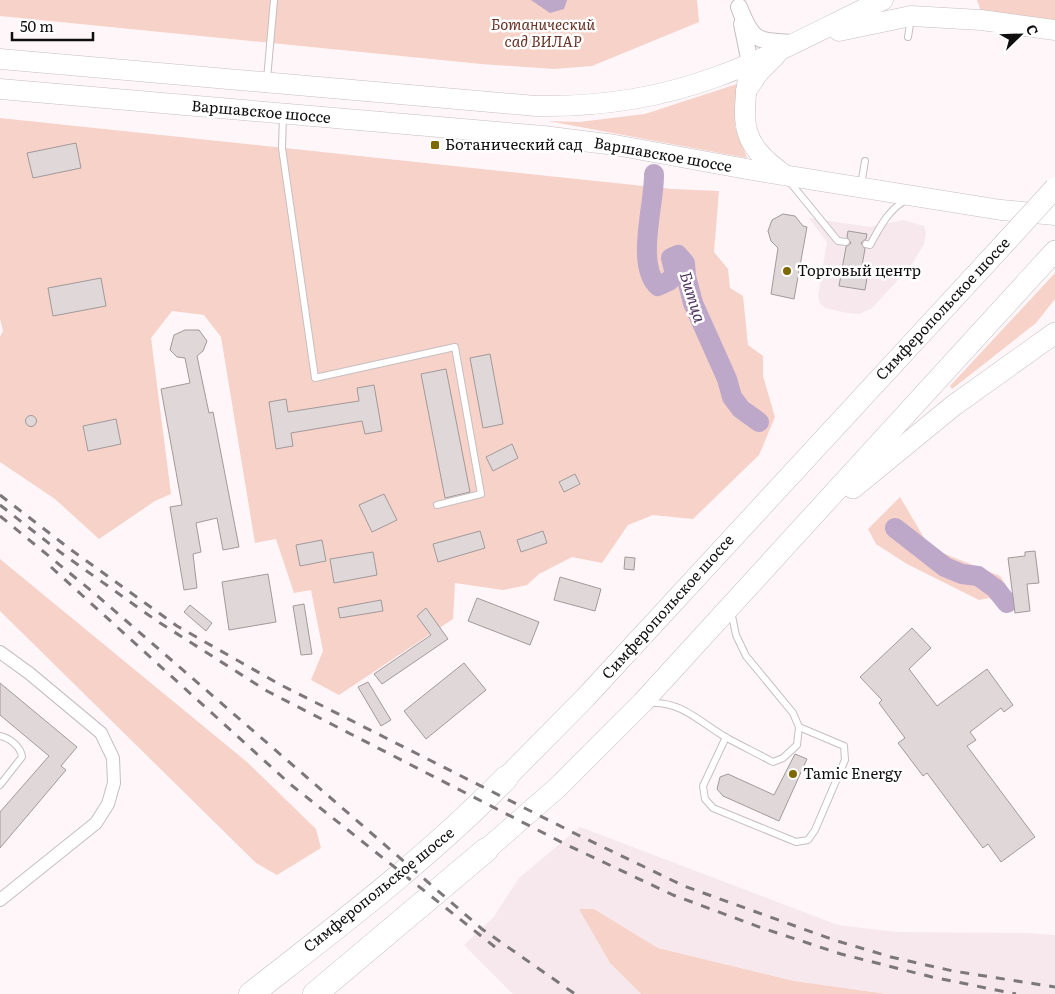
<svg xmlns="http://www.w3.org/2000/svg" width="1055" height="994" font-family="Literata,serif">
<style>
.built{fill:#f7e8ed}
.green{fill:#f7d2c9}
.water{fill:#bda8ca}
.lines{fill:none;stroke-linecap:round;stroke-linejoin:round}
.river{stroke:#bda8ca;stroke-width:20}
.building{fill:#e0d8d8;stroke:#a1999a}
.service-casing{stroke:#c6bec1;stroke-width:8}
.minor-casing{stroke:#c6bec1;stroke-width:14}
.tertiary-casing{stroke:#c6bec1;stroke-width:18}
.primary-casing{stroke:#c6bec1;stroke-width:21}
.trunk-casing{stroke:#c6bec1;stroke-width:22}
.motorway-casing{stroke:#c6bec1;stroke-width:25}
.service{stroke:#fff;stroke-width:6}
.minor{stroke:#fff;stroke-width:12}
.tertiary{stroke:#fff;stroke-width:16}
.primary{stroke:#fff;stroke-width:20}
.trunk{stroke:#fff;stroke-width:21}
.motorway{stroke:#fff;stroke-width:24}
.rail{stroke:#7c7779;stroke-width:3;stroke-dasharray:9 9;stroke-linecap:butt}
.trunk-bridge-casing{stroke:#c6bec1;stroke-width:22;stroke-linecap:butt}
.trunk-bridge{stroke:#fff;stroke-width:21}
.poi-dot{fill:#7e6800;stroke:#fff;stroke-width:2}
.labels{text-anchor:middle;stroke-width:5;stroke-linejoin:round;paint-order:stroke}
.park-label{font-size:15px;font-style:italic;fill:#683124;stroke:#fff}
.street-label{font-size:15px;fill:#100e0e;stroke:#fff}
.poi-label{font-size:15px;fill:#100e0e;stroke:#fff;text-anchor:start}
.water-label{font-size:16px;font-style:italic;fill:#513462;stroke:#fff}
</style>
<rect width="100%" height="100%" fill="#fef6f9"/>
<g class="built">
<polygon points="809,218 870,227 903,220 924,226 926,233 924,244 910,267 872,308 859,314 847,313 825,308 820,303 818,296 827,242"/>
<polygon points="580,827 838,925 896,932 1028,933 1055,935 1055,994 887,994 794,981 658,948 594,909 580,909 610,963 641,994 513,994 464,945 493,918 519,878"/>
</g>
<g class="green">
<polygon points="0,0 697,0 699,22 592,66 554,69 481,64 0,16"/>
<polygon points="977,0 1055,0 1055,22 981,12"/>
<polygon points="737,84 735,127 747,158 548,121 579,122 645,114"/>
<polygon points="0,118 672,189 719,191 714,252 728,269 730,288 743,296 748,345 763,356 763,376 775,417 759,455 693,519 653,515 628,525 602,563 572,557 539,574 527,585 503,590 455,583 453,619 339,695 311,680 323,651 311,590 294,593 276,539 255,543 221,337 204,315 172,311 151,338 171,494 155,501 99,539 55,499 0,462 0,337 3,331 0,319"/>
<polygon points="1055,273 1055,299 1036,323 952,389 950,386"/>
<polygon points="900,497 930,548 1000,576 1006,585 1003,608 989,598 979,600 907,564 876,544 868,529"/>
<polygon points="0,559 247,762 316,829 321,848 277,875 256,863 0,611"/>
<polygon points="579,909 594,909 658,948 794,981 887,994 641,994 610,963"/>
</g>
<polygon class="water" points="531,0 567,0 564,9 550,13"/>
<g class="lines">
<g class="river">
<path d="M654 174C655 202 635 265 658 286L669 281 675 274 671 258 678 255 685 263 686 276 693 303 727 379 732 397 741 409 759 422"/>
<polyline points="895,528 945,567 962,574 978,576 996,589 1007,603"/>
</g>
</g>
<g class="building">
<polygon points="76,143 81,168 33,178 27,153"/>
<polygon points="783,214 795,216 803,226 807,227 794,299 771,294 778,248 771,241 768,231 772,220"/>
<polygon points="848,231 867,234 866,239 861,243 865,249 861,271 868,272 865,290 839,286 846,247 851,243 847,237"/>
<polygon points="101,278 106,306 53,316 48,288"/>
<polygon points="185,330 199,330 207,341 203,351 197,356 209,413 213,412 239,547 223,550 217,518 196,523 201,552 193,554 197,588 184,590 170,507 182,505 161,389 190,383 185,358 177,357 170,350 174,335"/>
<polygon points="490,354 503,424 483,428 470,358"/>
<polygon points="446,369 470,492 445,498 421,374"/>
<polygon points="374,385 382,431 365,434 362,421 291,433 293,446 276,449 269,402 286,399 288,412 359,401 357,388"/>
<circle cx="31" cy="421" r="5.5"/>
<polygon points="116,419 121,444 88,451 83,426"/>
<polygon points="512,444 518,458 493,471 486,457"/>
<polygon points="575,474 580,484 564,492 559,482"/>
<polygon points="384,494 397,520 372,532 359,505"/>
<polygon points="480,531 485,548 438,562 433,544"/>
<polygon points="543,531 547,543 521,552 517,540"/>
<polygon points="322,540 326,561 300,566 296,545"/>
<polygon points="1035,551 1039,583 1027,584 1030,611 1015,613 1008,558 1025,556 1025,552"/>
<polygon points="373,552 377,575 334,583 330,559"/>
<polygon points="625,557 635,558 634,570 624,569"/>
<polygon points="268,574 276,622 229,630 222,582"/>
<polygon points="560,577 601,589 595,611 554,600"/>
<polygon points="477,598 539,622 530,645 468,621"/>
<polygon points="381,600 383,611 340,618 338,608"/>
<polygon points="304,604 312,654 301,655 293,606"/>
<polygon points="190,605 212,623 206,631 184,612"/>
<polygon points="426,608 448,639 382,684 374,674 431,635 417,616"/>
<polygon points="912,628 931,648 909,669 937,706 987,669 1013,705 1004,712 1001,708 970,732 976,740 967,746 1035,837 1001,862 988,844 983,848 927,773 923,776 898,743 905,738 879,703 882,700 860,677"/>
<polygon points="464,663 486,690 426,739 404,711"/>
<polygon points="368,682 391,720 381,726 358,687"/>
<polygon points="0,683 77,747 61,766 66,770 0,848 0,812 49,756 0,715"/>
<polygon points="795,754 807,759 779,821 723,796 717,789 720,777 728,774 774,795"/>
</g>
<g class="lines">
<g class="service-casing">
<g id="service">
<polyline points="908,37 911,18"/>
<polyline points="267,79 274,0"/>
<polyline points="283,115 282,148 315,378 455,347 481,494 437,505"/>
<polyline points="789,181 838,241 846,242"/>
<polyline points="861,185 865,161"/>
<path d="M866 244 870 245C880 227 888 210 906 200"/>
<path d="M651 703C682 701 702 724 727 738 742 746 758 754 773 762L783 758 797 745 799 727 793 713 746 656 736 635 731 611"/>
<path d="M0 736C10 738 21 747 22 757L0 785"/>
<polyline points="726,737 703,786 705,799 713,808 796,842 808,840 815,830 845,760 844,746 799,727"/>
</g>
</g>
<g class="minor-casing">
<polyline id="minor" points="0,652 29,673 101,733 113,758 114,783 108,804 96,823 0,900"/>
</g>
<g class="tertiary-casing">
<g id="tertiary">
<path d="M739 7C753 43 757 41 795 43"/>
<polyline points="742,24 750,63"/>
</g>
</g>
<g class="primary-casing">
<g id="primary">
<polyline points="839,31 911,16 981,20 1055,30"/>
<path d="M0 59 536 106C597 107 659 98 716 77 774 56 827 26 883 0"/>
<path d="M748 77C742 125 741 143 782 173"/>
<polyline points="0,89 543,136 615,145 752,170 1001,210 1055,215"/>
<polyline points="746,91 759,72 776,55"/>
</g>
</g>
<g class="trunk-casing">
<g id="trunk">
<polyline points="853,488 953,406 1055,333"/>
<polyline points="506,778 585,698 1003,245"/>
<polyline points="486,850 558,787 642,703 1055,251"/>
</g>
</g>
<g class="motorway-casing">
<g id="motorway">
<path d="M251 994C338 926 428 858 506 778"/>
<polyline points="315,994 486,850"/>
</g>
</g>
<use href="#service" class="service"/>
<use href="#minor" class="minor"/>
<use href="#tertiary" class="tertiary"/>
<use href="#primary" class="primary"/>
<use href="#trunk" class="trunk"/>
<use href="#motorway" class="motorway"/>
<g class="rail">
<polyline points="0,495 70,549 177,626 279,684 576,834 684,886 834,940 891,957 953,971 1055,987"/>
<polyline points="0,505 60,552 157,621 267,691 565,844 673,895 762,928 841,954 932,977 1016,994"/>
<polyline points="0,516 94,593 482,929 575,994"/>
<polyline points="51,567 290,784 495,947"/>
</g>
<g class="trunk-bridge-casing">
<polyline id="trunk-bridge" points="1003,245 1055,188"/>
</g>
<use href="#trunk-bridge" class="trunk-bridge"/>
</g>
<g class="poi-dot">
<rect x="430" y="140" width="10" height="10" rx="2.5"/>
<circle cx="787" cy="271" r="5"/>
<circle cx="793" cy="774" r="5"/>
</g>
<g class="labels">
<g class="park-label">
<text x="543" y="30">Ботанический<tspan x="543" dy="17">сад ВИЛАР</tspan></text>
</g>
<g class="street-label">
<text transform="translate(261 112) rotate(5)" y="5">Варшавское шоссе</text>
<text transform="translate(663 155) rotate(10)" y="5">Варшавское шоссе</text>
<text transform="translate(943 309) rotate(-47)" y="5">Симферопольское шоссе</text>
<text transform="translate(668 607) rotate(-48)" y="5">Симферопольское шоссе</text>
<text transform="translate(379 890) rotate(-39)" y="5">Симферопольское шоссе</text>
</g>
<g class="poi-label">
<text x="445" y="150">Ботанический сад</text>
<text x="797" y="276">Торговый центр</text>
<text x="803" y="779">Tamic Energy</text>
</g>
<g class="water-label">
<text transform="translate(693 297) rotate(73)" y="6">Битца</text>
</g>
</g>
<g transform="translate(1020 35) rotate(67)" stroke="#ffffff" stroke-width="4" paint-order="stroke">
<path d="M0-4L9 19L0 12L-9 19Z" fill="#100e0e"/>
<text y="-8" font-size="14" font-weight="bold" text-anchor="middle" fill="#100e0e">С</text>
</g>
<path d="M12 32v8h81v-8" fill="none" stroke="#100e0e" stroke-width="2.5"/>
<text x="20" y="32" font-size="15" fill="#100e0e" stroke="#ffffff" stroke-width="4" paint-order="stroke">50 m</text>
</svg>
